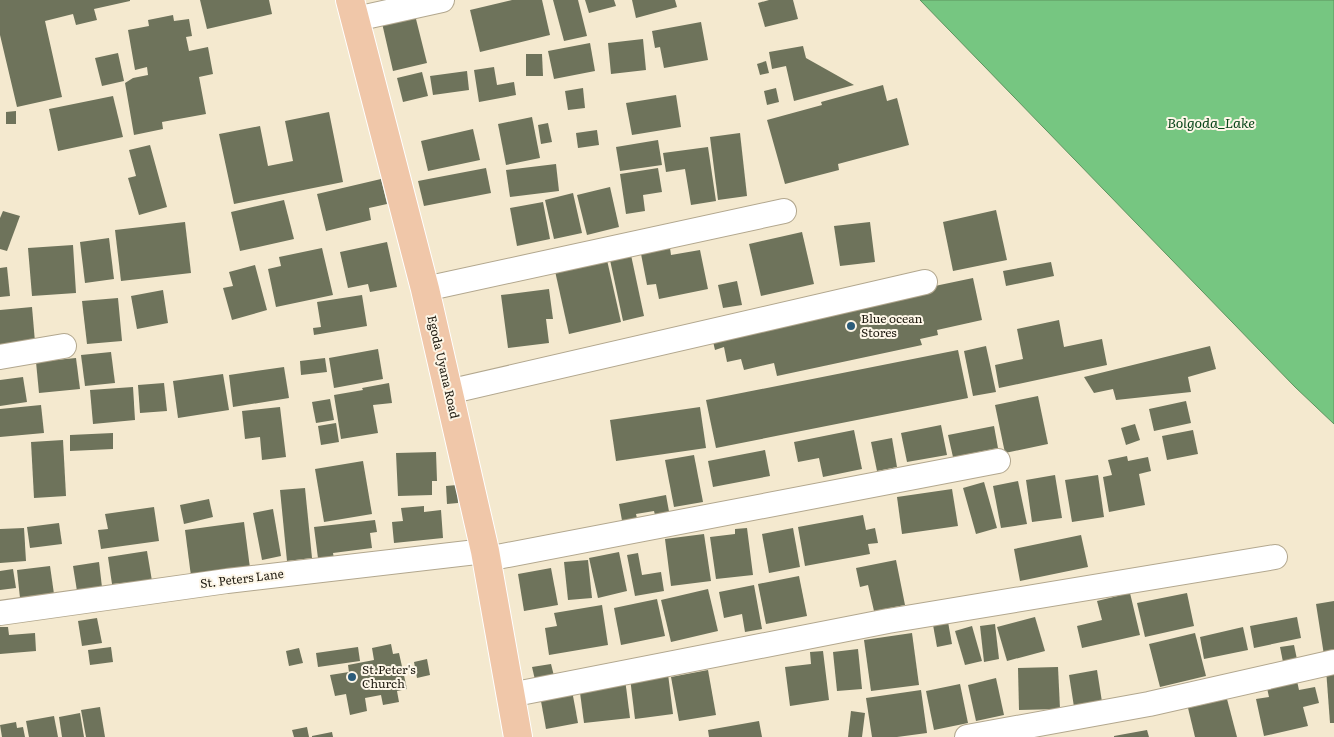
<svg xmlns="http://www.w3.org/2000/svg" width="1334" height="737" font-family="Literata,serif">
<style>
.water{fill:#76c681;stroke:#5c935f}
.building{fill:#6e735b}
.lines{fill:none;stroke-linecap:round;stroke-linejoin:round}
.minor-casing{stroke:#b2a78e;stroke-width:26}
.primary-casing{stroke:#fff;stroke-width:30}
.minor{stroke:#fff;stroke-width:24}
.primary{stroke:#f0c7a9;stroke-width:28}
.poi-dot{fill:#2b5c7a;stroke:#fdf6e7;stroke-width:2}
.labels{text-anchor:middle;stroke-width:4;stroke-linejoin:round;paint-order:stroke}
.poi-label{font-size:12px;fill:#1f1b11;stroke:#fdf6e7;text-anchor:start}
.street-label{font-size:12px;fill:#1f1b11;stroke:#fdf6e7}
.water-label{font-size:14px;font-style:italic;fill:#0a461a;stroke:#fdf6e7}
</style>
<rect width="100%" height="100%" fill="#f4e9cf"/>
<polygon class="water" points="920,0 1334,0 1334,424 1295,387"/>
<g class="building">
<polygon points="0,0 130,0 130,1 94,9 97,20 76,25 73,14 45,21 62,97 17,107 0,35"/>
<polygon points="200,0 269,0 272,14 207,29"/>
<polygon points="512,0 542,0 550,35 480,52 470,10"/>
<polygon points="553,0 578,0 587,36 564,41"/>
<polygon points="585,0 614,0 616,6 589,13"/>
<polygon points="632,0 675,0 677,7 636,18"/>
<polygon points="769,0 793,0 798,19 765,27 758,3"/>
<polygon points="173,15 174,21 189,19 192,36 186,37 189,51 208,47 213,74 199,77 206,114 162,122 163,129 134,135 125,83 133,78 148,75 147,67 135,70 128,30 149,26 148,20"/>
<polygon points="415,15 427,63 393,71 382,23"/>
<polygon points="701,22 708,60 664,68 660,47 655,48 652,31"/>
<polygon points="643,39 646,70 611,74 608,43"/>
<polygon points="590,43 595,71 554,79 548,51"/>
<polygon points="803,46 806,58 854,85 794,101 786,66 772,69 769,52"/>
<polygon points="118,53 124,81 102,86 95,58"/>
<polygon points="526,54 542,54 543,76 526,76"/>
<polygon points="766,61 769,73 760,75 757,64"/>
<polygon points="494,67 497,85 514,82 516,95 479,102 474,70"/>
<polygon points="467,71 469,90 433,95 430,76"/>
<polygon points="422,72 428,96 403,102 397,78"/>
<polygon points="883,85 887,101 897,98 909,145 838,164 839,170 785,184 767,120 822,105 821,102"/>
<polygon points="583,88 585,108 568,110 565,91"/>
<polygon points="776,88 779,102 767,105 764,91"/>
<polygon points="676,95 681,127 632,135 626,103"/>
<polygon points="113,96 123,137 58,151 49,109"/>
<polygon points="16,111 16,124 6,124 6,112"/>
<polygon points="329,112 343,182 234,204 219,134 260,126 268,166 293,161 285,121"/>
<polygon points="532,117 540,158 506,165 498,124"/>
<polygon points="548,123 552,142 541,144 538,125"/>
<polygon points="473,129 480,160 428,171 421,141"/>
<polygon points="597,130 599,145 578,148 576,133"/>
<polygon points="740,133 747,196 718,200 710,137"/>
<polygon points="658,140 662,165 620,171 616,147"/>
<polygon points="150,145 167,207 139,215 128,178 136,176 129,150"/>
<polygon points="708,147 716,201 691,205 685,169 666,172 663,153"/>
<polygon points="556,164 559,191 510,197 506,170"/>
<polygon points="486,168 491,193 424,206 418,181"/>
<polygon points="658,168 662,192 643,195 645,211 626,214 620,174"/>
<polygon points="381,179 387,204 369,208 371,220 326,231 317,194"/>
<polygon points="610,187 619,227 587,235 577,195"/>
<polygon points="573,193 582,233 554,239 545,200"/>
<polygon points="284,200 294,239 240,251 231,212"/>
<polygon points="543,202 550,239 517,246 510,208"/>
<polygon points="996,210 1007,260 953,271 943,222"/>
<polygon points="3,211 20,216 7,251 0,249 0,218"/>
<polygon points="185,222 191,273 121,281 115,230"/>
<polygon points="870,222 875,262 840,266 834,226"/>
<polygon points="802,232 814,284 761,296 749,244"/>
<polygon points="109,238 114,279 85,283 80,242"/>
<polygon points="387,242 397,287 370,292 368,284 348,288 340,252"/>
<polygon points="73,245 76,293 32,296 28,248"/>
<polygon points="322,248 333,295 276,307 268,269 281,266 279,257"/>
<polygon points="670,248 671,255 700,250 708,289 659,299 656,284 647,285 641,254"/>
<polygon points="631,255 644,316 623,321 610,260"/>
<polygon points="607,260 621,322 569,334 555,271"/>
<polygon points="1051,262 1054,276 1006,286 1003,271"/>
<polygon points="255,265 267,310 232,320 223,288 233,286 229,272"/>
<polygon points="7,267 10,296 0,297 0,268"/>
<polygon points="973,278 982,320 937,330 938,335 920,339 922,345 777,376 774,363 744,370 741,359 727,362 724,347 715,350 711,333"/>
<polygon points="737,281 742,305 723,308 718,285"/>
<polygon points="549,289 553,319 546,319 549,343 508,348 501,295"/>
<polygon points="163,290 168,323 137,329 131,296"/>
<polygon points="362,295 367,326 314,335 313,328 321,327 317,302"/>
<polygon points="118,298 122,341 87,344 82,301"/>
<polygon points="32,307 35,342 0,345 0,310"/>
<polygon points="1059,320 1064,347 1102,339 1107,365 999,388 995,365 1023,359 1017,329"/>
<polygon points="986,346 996,392 973,396 964,351"/>
<polygon points="1210,346 1216,369 1188,377 1191,392 1116,400 1113,389 1094,393 1084,377"/>
<polygon points="378,349 383,379 334,388 329,358"/>
<polygon points="958,350 968,398 716,448 706,400"/>
<polygon points="111,352 115,383 85,386 81,355"/>
<polygon points="76,358 80,389 39,393 36,362"/>
<polygon points="325,358 327,372 301,375 300,361"/>
<polygon points="284,367 289,398 233,407 229,375"/>
<polygon points="223,374 229,410 178,418 173,381"/>
<polygon points="23,377 27,402 0,406 0,380"/>
<polygon points="164,383 167,411 140,413 138,385"/>
<polygon points="389,383 392,403 373,405 378,433 341,439 334,395 363,390 362,388"/>
<polygon points="133,387 135,420 93,424 90,390"/>
<polygon points="1038,396 1048,444 1005,453 995,405"/>
<polygon points="330,399 334,420 316,423 312,402"/>
<polygon points="1186,401 1191,423 1154,431 1149,409"/>
<polygon points="41,405 44,433 0,437 0,409"/>
<polygon points="280,407 286,457 262,460 260,437 245,439 242,411"/>
<polygon points="700,407 706,448 616,461 610,420"/>
<polygon points="336,423 339,442 321,445 318,426"/>
<polygon points="1135,424 1140,440 1126,445 1121,428"/>
<polygon points="941,425 947,455 907,462 901,433"/>
<polygon points="994,426 998,448 953,457 948,435"/>
<polygon points="854,430 862,469 823,477 819,458 798,462 794,442"/>
<polygon points="1193,430 1198,454 1167,460 1162,436"/>
<polygon points="113,433 113,449 70,451 70,435"/>
<polygon points="892,438 897,467 877,471 871,442"/>
<polygon points="63,440 66,496 34,498 31,442"/>
<polygon points="765,450 770,476 713,487 708,461"/>
<polygon points="436,452 437,481 432,481 432,495 398,496 396,453"/>
<polygon points="694,455 703,502 674,507 665,460"/>
<polygon points="1127,456 1128,461 1148,457 1151,471 1139,474 1145,505 1109,512 1103,477 1112,475 1108,460"/>
<polygon points="363,461 372,514 324,522 315,469"/>
<polygon points="1055,475 1062,518 1032,522 1026,480"/>
<polygon points="1098,475 1104,517 1072,522 1065,480"/>
<polygon points="1018,481 1027,524 1001,528 993,486"/>
<polygon points="984,482 997,528 976,534 963,488"/>
<polygon points="457,485 458,503 447,504 446,486"/>
<polygon points="305,488 312,558 287,561 280,490"/>
<polygon points="952,489 958,526 902,534 897,497"/>
<polygon points="666,495 670,517 656,519 654,511 636,514 638,523 623,526 619,504"/>
<polygon points="209,499 213,517 184,524 180,505"/>
<polygon points="424,506 424,512 441,510 443,538 394,543 392,522 403,521 401,508"/>
<polygon points="154,507 159,541 101,549 98,530 108,529 105,514"/>
<polygon points="273,509 281,556 262,560 253,513"/>
<polygon points="863,515 866,530 875,528 878,543 868,544 870,554 805,566 798,527"/>
<polygon points="375,520 377,532 370,533 372,548 333,553 335,564 319,566 314,527"/>
<polygon points="244,522 250,568 191,576 185,530"/>
<polygon points="59,523 62,544 30,548 27,527"/>
<polygon points="24,528 26,561 0,563 0,529"/>
<polygon points="747,528 753,575 716,579 710,537 735,534 735,529"/>
<polygon points="793,528 800,567 769,573 762,534"/>
<polygon points="704,534 711,581 671,586 665,539"/>
<polygon points="1081,535 1088,567 1020,581 1014,549"/>
<polygon points="147,551 153,587 133,590 132,582 112,584 108,557"/>
<polygon points="619,552 627,591 598,598 589,558"/>
<polygon points="638,553 642,575 661,572 664,591 635,596 627,555"/>
<polygon points="588,560 592,598 568,600 564,562"/>
<polygon points="896,560 905,605 874,611 868,585 860,587 856,568"/>
<polygon points="99,562 102,587 77,591 73,566"/>
<polygon points="50,566 54,594 20,598 17,570"/>
<polygon points="551,568 558,605 524,611 518,574"/>
<polygon points="13,569 16,588 0,590 0,571"/>
<polygon points="799,576 807,616 766,624 758,584"/>
<polygon points="754,585 762,629 745,632 742,614 724,618 719,592"/>
<polygon points="708,589 718,631 671,642 661,600"/>
<polygon points="1130,593 1140,635 1082,648 1077,626 1102,620 1097,601"/>
<polygon points="1187,593 1194,626 1145,637 1137,603"/>
<polygon points="657,599 665,636 621,645 614,608"/>
<polygon points="1334,601 1334,653 1324,655 1316,604"/>
<polygon points="602,605 608,645 549,655 545,628 557,626 554,613"/>
<polygon points="1035,617 1045,651 1007,661 997,627"/>
<polygon points="1297,617 1301,638 1254,648 1250,626"/>
<polygon points="97,618 102,643 82,646 78,621"/>
<polygon points="948,622 952,644 937,647 933,625"/>
<polygon points="995,624 999,659 984,662 980,626"/>
<polygon points="972,626 982,661 965,665 955,631"/>
<polygon points="0,627 8,627 9,635 35,633 36,651 0,654"/>
<polygon points="1243,627 1248,650 1204,659 1200,637"/>
<polygon points="912,633 919,685 871,691 864,640"/>
<polygon points="1195,633 1206,676 1160,687 1149,644"/>
<polygon points="391,644 393,654 399,653 407,689 397,691 399,702 383,705 381,695 365,698 367,711 350,715 346,694 335,696 330,675 349,672 348,665 374,660 372,648"/>
<polygon points="1294,645 1298,664 1284,667 1280,647"/>
<polygon points="111,647 113,662 90,665 88,650"/>
<polygon points="358,647 360,661 318,667 316,653"/>
<polygon points="299,648 303,663 289,666 286,651"/>
<polygon points="858,649 862,689 837,691 833,652"/>
<polygon points="823,651 829,700 790,706 785,667 811,664 810,652"/>
<polygon points="427,659 430,675 417,678 414,662"/>
<polygon points="551,664 555,680 536,684 532,667"/>
<polygon points="1058,667 1060,709 1019,710 1018,668"/>
<polygon points="1334,668 1334,723 1330,723 1326,669"/>
<polygon points="708,670 716,715 679,721 671,677"/>
<polygon points="1097,670 1102,702 1074,707 1069,675"/>
<polygon points="668,674 673,714 635,719 630,678"/>
<polygon points="996,678 1004,715 976,721 968,685"/>
<polygon points="625,679 630,718 584,723 579,685"/>
<polygon points="1297,681 1299,690 1315,687 1319,703 1303,707 1308,726 1264,736 1256,699 1269,697 1267,688"/>
<polygon points="960,684 968,723 934,730 926,691"/>
<polygon points="571,685 578,723 546,729 539,690"/>
<polygon points="921,690 927,733 897,737 872,737 866,698"/>
<polygon points="1227,699 1237,737 1195,737 1188,708"/>
<polygon points="100,707 105,737 86,737 81,710"/>
<polygon points="851,711 865,713 862,737 848,737"/>
<polygon points="80,713 84,737 62,737 59,717"/>
<polygon points="54,716 58,737 29,737 26,721"/>
<polygon points="759,721 762,737 709,737 708,730"/>
<polygon points="16,722 17,728 23,727 25,737 2,737 0,725"/>
<polygon points="307,727 309,737 294,737 292,730"/>
<polygon points="1147,730 1149,737 1114,737 1114,736"/>
<polygon points="332,732 333,737 312,737 312,736"/>
</g>
<g class="lines">
<g class="minor-casing">
<g id="minor">
<polyline points="356,19 442,0"/>
<polyline points="425,289 784,211"/>
<polyline points="0,357 64,346"/>
<polyline points="448,392 925,282"/>
<polyline points="487,559 998,461"/>
<polyline points="0,613 227,581 485,551"/>
<polyline points="510,695 888,621 1275,557"/>
<polyline points="967,737 1149,704 1334,662"/>
</g>
</g>
<g class="primary-casing">
<polyline id="primary" points="350,0 425,289 485,551 518,737"/>
</g>
<use href="#minor" class="minor"/>
<use href="#primary" class="primary"/>
</g>
<g class="poi-dot">
<circle cx="851" cy="326" r="5"/>
<circle cx="352" cy="677" r="5"/>
</g>
<g class="labels">
<g class="poi-label">
<text x="861" y="323">Blue ocean<tspan x="861" dy="14">Stores</tspan></text>
<text x="362" y="674">St.Peter's<tspan x="362" dy="14">Church</tspan></text>
</g>
<g class="street-label">
<text transform="translate(443 367) rotate(77)" y="4">Egoda Uyana Road</text>
<text transform="translate(242 579) rotate(-7)" y="4">St. Peters Lane</text>
</g>
<g class="water-label">
<text x="1211" y="128">Bolgoda_Lake</text>
</g>
</g>
</svg>
